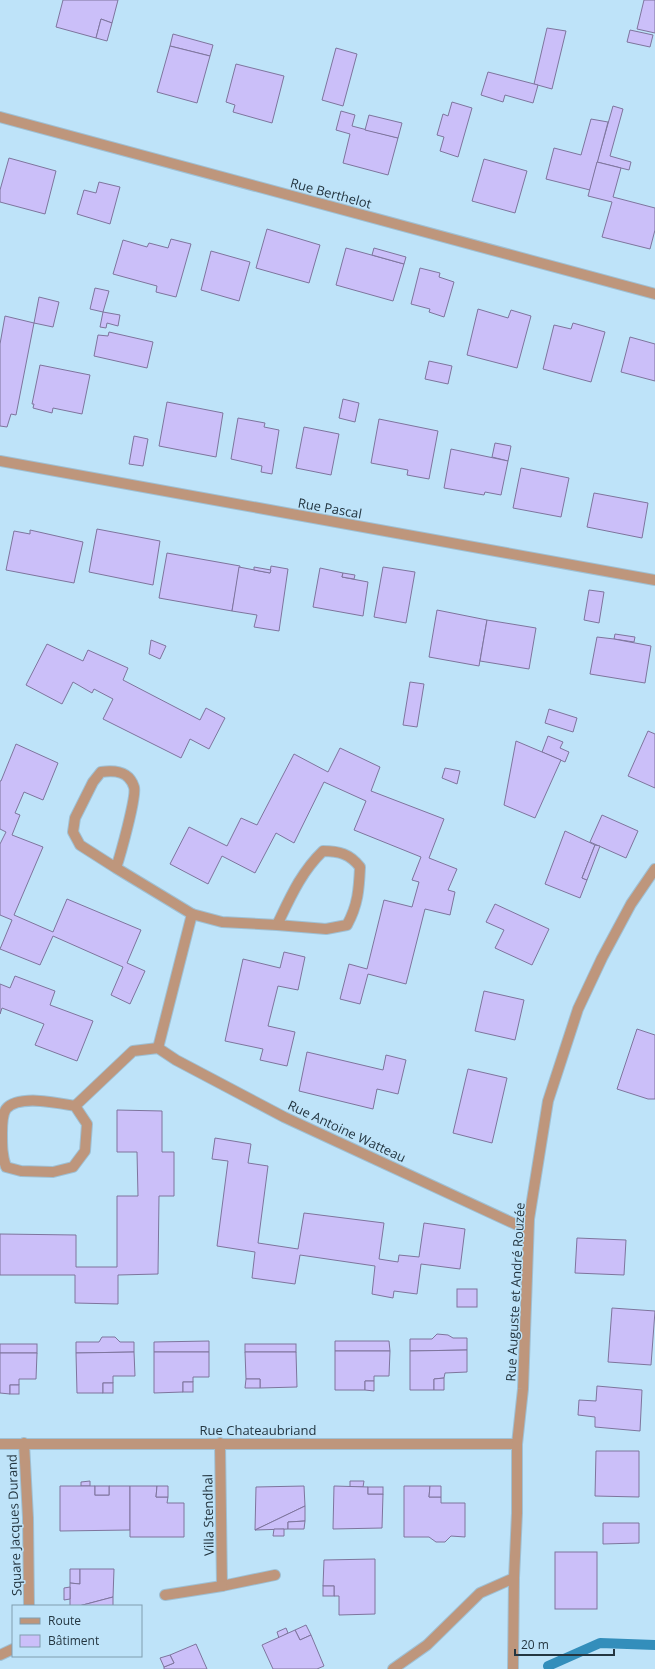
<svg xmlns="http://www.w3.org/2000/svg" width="655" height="1669" font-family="'Open Sans',sans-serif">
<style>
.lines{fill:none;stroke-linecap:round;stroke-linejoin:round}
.stream{stroke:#338ebb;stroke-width:10}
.building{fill:#cbbff9;stroke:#7e759d}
.street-casing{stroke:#9fc0d4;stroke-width:12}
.street{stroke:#be967c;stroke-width:10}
.labels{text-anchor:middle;stroke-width:3;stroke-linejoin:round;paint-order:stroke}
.street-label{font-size:13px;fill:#243641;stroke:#bee3f9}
</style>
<rect width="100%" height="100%" fill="#bee3f9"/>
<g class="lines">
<polyline class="stream" points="548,1666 600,1643 655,1645"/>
</g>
<g class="building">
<polygon points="63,0 118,0 112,23 101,19 96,38 56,27"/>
<polygon points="644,0 655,0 655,33 637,29"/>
<polygon points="101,19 112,23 107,41 96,38"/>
<polygon points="547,28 566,31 552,89 534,84"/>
<polygon points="630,30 653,35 650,47 627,42"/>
<polygon points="173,34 213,45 210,56 170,46"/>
<polygon points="170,46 210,56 197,103 157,92"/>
<polygon points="336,48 357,54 343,106 322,100"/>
<polygon points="236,64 284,76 272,123 233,112 235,105 226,102"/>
<polygon points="488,72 538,85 533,103 505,95 503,102 481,95"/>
<polygon points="452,102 472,108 458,157 440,151 444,137 437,135 443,114 448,116"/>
<polygon points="613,106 623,109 610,156 631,162 629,170 597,162"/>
<polygon points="341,111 355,115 352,126 398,138 388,175 343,163 350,134 336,130"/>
<polygon points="369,115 402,123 398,138 365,130"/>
<polygon points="591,119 608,122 590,190 546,179 554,148 581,155"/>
<polygon points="9,158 56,171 45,214 0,202 0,190"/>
<polygon points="484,159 527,171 515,213 472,201"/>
<polygon points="597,162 621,168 613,197 655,208 655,230 650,249 602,237 612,202 588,196"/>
<polygon points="99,182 120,187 110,224 77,214 84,190 96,193"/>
<polygon points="267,229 320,245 309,283 256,268"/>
<polygon points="171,239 191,244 176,297 156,292 157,286 113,274 123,240 147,247 149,243 168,248"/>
<polygon points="346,248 404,264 393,301 336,285"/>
<polygon points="374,248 406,257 404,264 372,255"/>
<polygon points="211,251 250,262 239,301 201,290"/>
<polygon points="420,268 440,273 439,277 454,282 444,317 429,312 430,309 411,304"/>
<polygon points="95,288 109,291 103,312 90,309"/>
<polygon points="39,297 59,302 53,327 34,323"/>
<polygon points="478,309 508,318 511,310 531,316 517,368 467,355"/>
<polygon points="103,312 120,315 118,326 107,323 106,328 100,327"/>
<polygon points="5,316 34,323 16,415 11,414 7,427 0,426 0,344"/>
<polygon points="573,323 605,332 591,382 543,369 554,325 571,329"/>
<polygon points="109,332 153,342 147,368 94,356 98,335 108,336"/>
<polygon points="630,337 655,344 655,381 621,372"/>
<polygon points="429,361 452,366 448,384 425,379"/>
<polygon points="40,365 90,375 82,414 53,408 52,413 33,408 34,404 32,404"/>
<polygon points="343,399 359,403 355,422 339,418"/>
<polygon points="167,402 223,413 216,457 159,446"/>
<polygon points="238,418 265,423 264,427 279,430 272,474 261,472 262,466 231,459"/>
<polygon points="379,419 438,431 429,479 407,475 408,470 371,463"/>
<polygon points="304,427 339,434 331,475 296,468"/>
<polygon points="134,436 148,439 143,466 129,464"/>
<polygon points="495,443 511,446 508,461 492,457"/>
<polygon points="451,449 508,461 501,495 485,492 484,495 444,488"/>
<polygon points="521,468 569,478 561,517 513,508"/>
<polygon points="594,493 648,503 642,538 587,527"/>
<polygon points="97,529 160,541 153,585 89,572"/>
<polygon points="30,530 83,542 74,583 6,570 14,531 30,534"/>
<polygon points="167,553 240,566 232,611 159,598"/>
<polygon points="271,566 288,569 279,631 254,627 257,615 232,611 239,567 270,573"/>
<polygon points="254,567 271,570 270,573 254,570"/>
<polygon points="383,567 415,572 406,623 374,617"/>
<polygon points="320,568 343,573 342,577 368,582 363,616 313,607"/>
<polygon points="343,573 355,575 354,579 342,577"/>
<polygon points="589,590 604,592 599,623 584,620"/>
<polygon points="437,610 487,620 479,666 429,657"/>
<polygon points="487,620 536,628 529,669 480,661"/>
<polygon points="615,634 635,637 634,642 614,639"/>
<polygon points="597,637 614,639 651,646 645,683 590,674"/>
<polygon points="151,640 166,646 160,659 149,654"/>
<polygon points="47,644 83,661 88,650 128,668 123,680 200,720 206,708 225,718 209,749 190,739 181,758 103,719 113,699 94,689 92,693 73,682 62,704 26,685"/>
<polygon points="410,682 424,684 417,727 403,725"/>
<polygon points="549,709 577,718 573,732 545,723"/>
<polygon points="648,731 655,734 655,788 628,776"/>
<polygon points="548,736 563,742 560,748 569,752 565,762 542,752"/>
<polygon points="516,741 561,760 535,818 504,805"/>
<polygon points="16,744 58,763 43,800 24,792 15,813 20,815 12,835 43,847 14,915 53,932 67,899 141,930 127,963 145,971 130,1004 111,995 123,967 53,936 40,965 0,949 12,920 0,915 0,844 6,832 0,829 0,781 1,781"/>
<polygon points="340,748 380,767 371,791 444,819 429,858 457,869 448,890 455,892 450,915 425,909 406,984 368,974 360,1004 340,999 349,964 367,969 384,900 412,907 419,882 412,880 421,857 354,830 366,801 324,782 294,843 276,833 255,873 222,856 208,884 170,864 189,827 227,846 241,818 257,825 294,754 328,772"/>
<polygon points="445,768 460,771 457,784 442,778"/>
<polygon points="602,815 638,831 626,858 590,842"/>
<polygon points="565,831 595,845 582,878 587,880 580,898 545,884"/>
<polygon points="595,845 600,846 587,880 582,878"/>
<polygon points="495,904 549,929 532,965 495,948 504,930 486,922"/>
<polygon points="284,952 305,957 298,990 278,986 268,1026 295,1032 287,1066 260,1060 263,1049 225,1041 243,959 280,968"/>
<polygon points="15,976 55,991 50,1005 93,1021 77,1061 35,1045 44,1024 2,1008 0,1014 0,984 10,988"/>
<polygon points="484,991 524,1000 515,1040 475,1031"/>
<polygon points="637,1029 655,1035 655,1099 648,1099 617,1089"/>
<polygon points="307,1052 383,1070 386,1055 406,1060 398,1094 377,1089 373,1109 299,1091"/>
<polygon points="468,1069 507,1078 492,1143 453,1133"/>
<polygon points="117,1110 162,1111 162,1152 174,1152 174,1196 159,1196 158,1274 118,1275 118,1304 75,1303 75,1275 0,1275 0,1234 76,1235 76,1267 117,1267 117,1196 138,1196 137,1152 117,1152"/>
<polygon points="215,1138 251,1144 248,1163 268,1166 258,1243 298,1249 304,1213 384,1223 379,1259 398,1262 399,1255 419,1257 424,1223 465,1229 460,1269 421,1264 417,1294 394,1291 393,1298 372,1294 375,1266 334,1260 300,1255 295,1284 252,1278 255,1252 217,1246 228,1161 212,1159"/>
<polygon points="577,1238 626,1240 624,1275 575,1273"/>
<rect x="457" y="1289" width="20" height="18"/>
<polygon points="612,1308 655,1311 651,1365 608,1362"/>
<polygon points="437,1334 448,1335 453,1338 467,1338 467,1350 410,1351 410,1339 432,1339"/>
<polygon points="102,1337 115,1337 120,1342 134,1342 134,1352 76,1353 76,1342 99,1342"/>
<polygon points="209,1341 209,1352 154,1352 154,1342"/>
<polygon points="335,1341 389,1341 390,1351 335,1351"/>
<rect x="0" y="1344" width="37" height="9"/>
<rect x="245" y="1344" width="51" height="8"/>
<polygon points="467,1350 467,1372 445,1373 444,1378 434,1379 434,1390 410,1390 410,1351"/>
<polygon points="335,1351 390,1351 389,1376 374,1376 374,1381 365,1381 365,1390 335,1390"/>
<polygon points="134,1352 135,1376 113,1376 113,1383 103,1383 103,1393 77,1393 76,1353"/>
<polygon points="154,1352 209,1352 209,1377 193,1377 193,1382 183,1382 183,1392 154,1393"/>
<polygon points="245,1352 296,1352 297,1387 260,1388 260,1379 246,1379"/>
<polygon points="0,1353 37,1353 36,1379 19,1379 19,1385 10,1385 10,1394 0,1393"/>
<polygon points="444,1378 444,1390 434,1390 434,1379"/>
<polygon points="246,1379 260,1379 260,1388 245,1388"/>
<polygon points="365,1381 374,1381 374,1391 365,1390"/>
<rect x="183" y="1382" width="10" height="10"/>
<rect x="103" y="1383" width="10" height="10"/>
<rect x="10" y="1385" width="9" height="9"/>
<polygon points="597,1386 642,1390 640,1431 595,1427 595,1417 578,1415 579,1400 596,1401"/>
<polygon points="596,1451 639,1451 639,1497 595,1496"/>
<polygon points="90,1481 90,1486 81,1486 81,1482"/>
<polygon points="350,1481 364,1481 363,1487 350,1487"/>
<polygon points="60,1486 95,1486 95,1495 109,1495 109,1486 130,1486 130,1530 60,1531"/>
<rect x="95" y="1486" width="14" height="9"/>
<polygon points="130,1486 157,1486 156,1497 168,1497 167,1503 184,1503 184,1537 130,1537"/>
<polygon points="157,1486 168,1486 168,1497 156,1497"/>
<polygon points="304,1486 305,1506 255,1530 256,1487"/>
<polygon points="334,1486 368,1487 368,1494 383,1494 382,1528 333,1529"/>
<polygon points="404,1486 430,1486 429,1497 441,1497 441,1503 465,1503 465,1537 451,1536 445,1542 436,1542 429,1537 404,1537"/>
<polygon points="430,1486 441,1486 441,1497 429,1497"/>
<rect x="368" y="1487" width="15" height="7"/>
<polygon points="305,1506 305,1521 288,1522 288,1529 255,1530"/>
<polygon points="305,1521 304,1529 288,1529 288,1522"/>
<polygon points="603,1523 639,1523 639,1543 603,1544"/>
<polygon points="274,1529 284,1529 284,1536 273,1536"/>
<rect x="555" y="1552" width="42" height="57"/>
<polygon points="375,1559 375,1614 339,1615 339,1596 334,1596 334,1586 323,1586 324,1560"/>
<polygon points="70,1569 80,1569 80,1584 70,1583"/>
<polygon points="80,1569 114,1569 113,1597 79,1606 70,1606 70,1583 80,1584"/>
<rect x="323" y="1586" width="11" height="10"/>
<polygon points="70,1587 70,1599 64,1600 64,1588"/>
<polygon points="113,1597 113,1606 79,1606"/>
<polygon points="306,1625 311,1635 300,1640 295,1630"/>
<polygon points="286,1628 288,1633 279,1638 277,1632"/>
<polygon points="295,1630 300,1640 311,1635 324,1666 317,1669 273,1669 262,1645"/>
<polygon points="196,1644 207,1669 164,1669 164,1667 174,1663 170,1655"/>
<polygon points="170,1655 174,1663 164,1667 160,1658"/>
</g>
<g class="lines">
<g class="street-casing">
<g id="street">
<polyline points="0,117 655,294"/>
<polyline points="0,461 655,580"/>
<path d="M116 868 80 845 73 832 75 818 93 782 101 772C115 770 129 771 134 787 137 796 120 856 116 868L192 914"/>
<path d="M158 1048 192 914 222 922 277 925 326 929 347 925C358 905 359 889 360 867 350 854 339 851 323 851 301 872 290 898 277 925"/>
<path d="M75 1106 87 1124 85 1151 73 1167 53 1172 21 1171 6 1167C2 1155 2 1146 2 1133 2 1126 2 1115 6 1109 18 1094 59 1103 75 1106L133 1051 158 1048 176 1060 284 1117 528 1230"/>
<polyline points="24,1443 28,1518 29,1606"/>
<polyline points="220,1443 222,1586 275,1575"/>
<polyline points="0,1444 517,1444"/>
<polyline points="165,1595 222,1586"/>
<polyline points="0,1655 13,1649"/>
<polyline points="393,1669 427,1645 480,1593 514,1578"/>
<polyline points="513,1669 514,1578 517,1513 517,1444 523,1389 529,1219 548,1101 578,1009 602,958 631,904 655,869"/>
</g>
</g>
<use href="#street" class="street"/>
</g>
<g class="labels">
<g class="street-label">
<text transform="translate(331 193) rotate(15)" y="5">Rue Berthelot</text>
<text transform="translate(330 508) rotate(10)" y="5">Rue Pascal</text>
<text transform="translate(347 1131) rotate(25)" y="5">Rue Antoine Watteau</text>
<text transform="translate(515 1292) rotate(-87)" y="5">Rue Auguste et André Rouzée</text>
<text x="258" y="1435">Rue Chateaubriand</text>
<text transform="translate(208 1515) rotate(-91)" y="5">Villa Stendhal</text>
<text transform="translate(14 1525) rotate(-92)" y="5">Square Jacques Durand</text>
</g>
</g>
<rect x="12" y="1605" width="130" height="52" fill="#bee3f9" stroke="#809eaf"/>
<rect x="20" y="1618" width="20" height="6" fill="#be967c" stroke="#809eaf"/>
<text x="48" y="1625" font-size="12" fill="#243641">Route</text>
<rect x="20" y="1635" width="20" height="12" fill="#cbbff9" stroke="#809eaf"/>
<text x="48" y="1645" font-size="12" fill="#243641">Bâtiment</text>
<path d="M515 1649v6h99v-6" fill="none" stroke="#243641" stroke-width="2"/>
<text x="521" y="1649" font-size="12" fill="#243641" stroke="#bee3f9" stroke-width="3" paint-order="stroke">20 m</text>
</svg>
